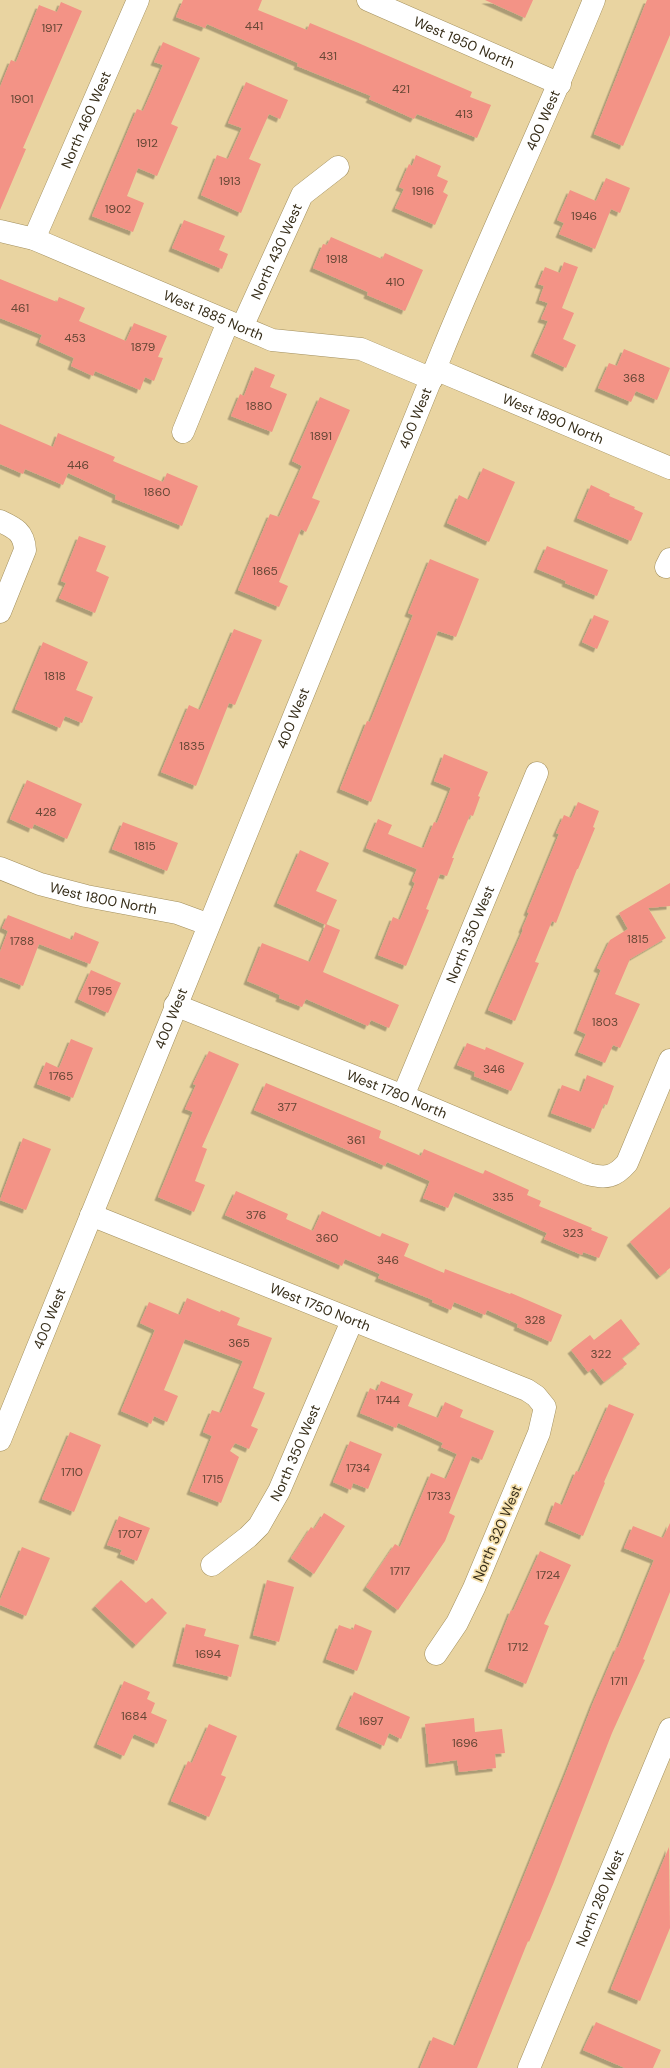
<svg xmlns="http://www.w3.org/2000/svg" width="670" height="2068" font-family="'DM Sans',sans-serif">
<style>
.building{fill:#f39386;filter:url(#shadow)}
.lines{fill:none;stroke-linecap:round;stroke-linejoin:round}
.minor-casing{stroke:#a28f5d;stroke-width:23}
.tertiary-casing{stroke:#a28f5d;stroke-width:23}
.minor{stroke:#fff;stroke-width:22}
.tertiary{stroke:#fff;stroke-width:22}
.labels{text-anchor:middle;stroke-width:3.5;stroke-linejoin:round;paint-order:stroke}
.number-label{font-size:12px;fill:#664735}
.street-label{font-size:14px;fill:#372e1a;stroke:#f6e1ad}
</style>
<defs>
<filter id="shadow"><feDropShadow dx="-3.5" dy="3.5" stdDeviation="0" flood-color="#0004"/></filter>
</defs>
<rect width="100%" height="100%" fill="#e9d4a1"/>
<g class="building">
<polygon points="183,0 262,0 258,10 307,30 310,23 356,42 472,92 470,97 491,105 477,138 417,114 414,119 369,99 371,96 297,66 298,63 207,24 205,28 176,17"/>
<polygon points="485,0 533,0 525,18"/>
<polygon points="647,0 670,0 670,35 623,146 594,134"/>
<polygon points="61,2 82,11 23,148 26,149 0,210 0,87 11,60 16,62 39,5 57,12"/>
<polygon points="163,42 200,58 171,124 178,127 157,176 138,168 127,196 144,203 133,232 92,216 137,109 143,111 163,65 154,62"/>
<polygon points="246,82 288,100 280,119 269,114 249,159 261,164 241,213 201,195 217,155 228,159 242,128 228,123"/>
<polygon points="416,155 441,166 437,176 448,181 443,192 448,195 435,225 395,208 404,189 399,187 409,164 412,166"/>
<polygon points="606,178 630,188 620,213 611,209 595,249 559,234 564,223 557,220 570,190 596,201"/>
<polygon points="184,220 225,236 219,250 228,254 222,269 172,248"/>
<polygon points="331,237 382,259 385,253 423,270 405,311 367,295 368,292 313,268 323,244 327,245"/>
<polygon points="564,262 578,267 562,308 574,313 563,339 576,345 566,368 534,353 548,321 541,319 548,303 539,300 544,286 538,284 545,267 560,273"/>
<polygon points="0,279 57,302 59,297 85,308 79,321 126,341 134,323 167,336 158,357 163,358 154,381 145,377 140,390 95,371 93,376 71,366 74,358 39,342 42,335 0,318"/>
<polygon points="624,349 670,368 657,400 636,391 631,402 598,388 609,363 617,366"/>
<polygon points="255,367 275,375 270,387 287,394 272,432 231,416 240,394 244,396"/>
<polygon points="320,397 350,410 312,498 320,501 306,532 301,529 279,582 288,586 279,607 238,590 270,514 279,517 302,466 292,461"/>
<polygon points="0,424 53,447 58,433 115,457 113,461 163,482 167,473 198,486 182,526 115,499 116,495 68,473 63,485 25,469 23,474 0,464"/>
<polygon points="483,468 515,482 489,542 447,523 459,495 469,500"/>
<polygon points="591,485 610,494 609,496 635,507 634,509 643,513 631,541 577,518"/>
<polygon points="79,536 106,546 96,571 109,577 95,613 59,598 66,583 61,581"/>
<polygon points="547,546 608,570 597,596 565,583 566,581 537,569"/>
<polygon points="430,559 479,579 456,637 438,631 371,802 340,789 367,721 370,722 413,615 408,613"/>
<polygon points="594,615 609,621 597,649 582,642"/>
<polygon points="234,629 262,640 235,705 229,703 196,786 161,772 189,705 200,710"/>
<polygon points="43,642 88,662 76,690 93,697 82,723 65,716 60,728 15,709"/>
<polygon points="444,754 488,772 478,796 480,797 473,816 470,815 452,858 454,858 447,876 440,874 426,909 429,910 406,966 378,955 393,917 400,920 415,883 412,881 417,869 366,848 378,819 392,825 388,834 422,848 424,847 434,822 437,823 451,788 434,781"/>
<polygon points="27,780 82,804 67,839 34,824 32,829 10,819"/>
<polygon points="578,802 599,811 593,827 595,828 578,869 577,869 556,923 552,921 535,962 539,963 515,1021 488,1010 523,930 522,929 529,913 527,912 559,834 556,833 564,815 571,818"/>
<polygon points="123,822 178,843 167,871 112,849"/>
<polygon points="300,850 329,863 316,891 337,900 326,925 277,903"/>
<polygon points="670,883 670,906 648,908 666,938 630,959 615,994 640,1004 620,1048 613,1045 605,1063 578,1052 586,1034 577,1030 601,970 597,968 610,940 628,929 619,913"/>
<polygon points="8,915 72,940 75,932 99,942 90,964 39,944 23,986 0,977 0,952 8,931 2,928"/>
<polygon points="326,924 340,930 323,972 399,1005 389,1028 371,1020 368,1026 306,999 302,1007 279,998 280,995 247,981 262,943 310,962"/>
<polygon points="91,970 121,983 108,1013 78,999"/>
<polygon points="71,1039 93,1048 73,1098 37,1084 46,1062 59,1068"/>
<polygon points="467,1043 485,1050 486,1047 524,1063 511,1091 474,1076 475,1072 457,1065"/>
<polygon points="209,1051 239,1064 202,1147 207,1149 195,1181 205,1185 194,1212 158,1197 193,1112 185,1109 196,1085 193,1084"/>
<polygon points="587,1075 614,1086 607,1105 604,1104 594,1129 551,1113 562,1085 581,1092"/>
<polygon points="266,1083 381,1131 379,1138 421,1156 424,1149 483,1174 485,1170 529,1190 527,1195 541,1201 539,1206 592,1228 591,1230 608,1237 599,1258 583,1252 582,1255 544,1239 547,1233 455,1192 448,1208 423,1198 430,1181 387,1162 385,1166 254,1110"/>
<polygon points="23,1138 51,1149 26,1210 0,1200"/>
<polygon points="236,1191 288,1214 286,1219 313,1231 322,1211 380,1237 382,1233 409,1244 404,1256 444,1273 445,1269 510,1294 511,1293 562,1315 551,1342 517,1327 518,1324 487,1310 485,1315 454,1302 451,1310 432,1302 433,1300 378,1278 380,1274 345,1259 342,1266 225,1215"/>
<polygon points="670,1207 670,1268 660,1276 630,1242"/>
<polygon points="187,1298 220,1312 221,1310 240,1318 237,1325 272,1338 253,1388 265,1393 251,1426 258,1429 249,1449 235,1443 230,1451 239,1457 221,1503 190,1491 212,1436 203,1432 212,1410 221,1413 243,1361 185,1339 164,1390 178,1396 167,1422 154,1416 151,1424 121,1411 155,1330 140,1323 149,1302 180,1315"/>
<polygon points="621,1319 640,1344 622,1358 627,1364 604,1382 593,1368 588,1372 571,1350 590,1335 594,1340"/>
<polygon points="381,1381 413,1394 408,1406 438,1418 445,1402 463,1410 460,1417 494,1431 482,1460 472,1456 449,1513 455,1516 445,1541 398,1610 366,1587 395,1544 400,1547 431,1473 446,1479 457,1454 441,1447 443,1443 430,1437 398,1423 396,1428 360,1413 370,1388 377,1391"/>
<polygon points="609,1404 634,1414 604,1482 605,1483 583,1536 548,1521 555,1502 562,1505 576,1471 579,1472"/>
<polygon points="70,1432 101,1445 74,1512 42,1499"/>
<polygon points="350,1441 382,1454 368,1489 353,1483 351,1490 333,1482"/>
<polygon points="324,1513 345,1526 314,1574 291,1558 311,1527 314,1529"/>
<polygon points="119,1516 150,1528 137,1561 120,1554 122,1550 107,1545"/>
<polygon points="670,1523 670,1592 643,1659 645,1660 612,1733 554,1882 529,1942 528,1941 477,2068 420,2068 433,2037 455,2046 567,1770 593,1703 617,1647 618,1648 654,1560 624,1548 633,1526 663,1538"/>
<polygon points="22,1547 50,1558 26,1616 0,1605 0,1600"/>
<polygon points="540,1551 571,1565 544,1624 549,1626 526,1684 488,1668 511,1610 513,1611"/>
<polygon points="121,1580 146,1603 152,1598 167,1613 136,1645 95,1606"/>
<polygon points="267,1580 294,1587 279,1642 253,1635"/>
<polygon points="186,1624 206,1629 204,1636 239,1645 231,1677 176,1663"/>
<polygon points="355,1624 372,1631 357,1671 326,1659 339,1625 353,1630"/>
<polygon points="124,1681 150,1692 147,1699 155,1703 151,1713 167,1720 157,1744 134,1734 124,1756 97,1744"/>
<polygon points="354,1692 410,1717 401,1739 389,1733 384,1746 339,1726"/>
<polygon points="474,1718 475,1732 502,1729 505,1753 495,1754 496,1768 459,1772 457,1760 429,1764 425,1724"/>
<polygon points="209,1724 237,1736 221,1775 226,1777 209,1817 171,1801 188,1761 192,1763"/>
<polygon points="669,1847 670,1928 640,2001 611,1989"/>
<polygon points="596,2022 661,2050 653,2068 625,2068 583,2050"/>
</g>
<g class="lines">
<g class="minor-casing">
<g id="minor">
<path id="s1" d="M368 0 560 84"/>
<path id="s2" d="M0 231 34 239 272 340 361 349 432 379"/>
<path id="s3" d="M34 239 138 0"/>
<path id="s4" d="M242 327 302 195 338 167"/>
<path id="s5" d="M435 369 670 468"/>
<polyline points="183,432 228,322"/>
<path d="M0 521C15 528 24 532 25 550L0 612"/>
<polyline points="666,567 670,559"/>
<path id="s6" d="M0 868 40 884 86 896 177 913 207 924"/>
<path id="s7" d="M175 1005 403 1096 588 1174C606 1179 615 1177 627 1163L670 1060"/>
<path id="s8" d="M403 1096 537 773"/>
<path id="s9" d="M91 1215 527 1390 536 1396 545 1407 539 1433 474 1588 457 1623 436 1654"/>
<path id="s10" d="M212 1565 248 1537 259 1526 279 1491 352 1321"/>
<path id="s11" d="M529 2068 670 1729"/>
</g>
</g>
<g class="tertiary-casing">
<g id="tertiary">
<path id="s12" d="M0 1440C147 1077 294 714 442 352 490 234 546 118 594 0"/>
</g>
</g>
<use href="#minor" class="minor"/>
<use href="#tertiary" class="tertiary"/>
</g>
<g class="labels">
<g class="number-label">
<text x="254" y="30">441</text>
<text x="52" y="32">1917</text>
<text x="328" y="60">431</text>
<text x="401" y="93">421</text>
<text x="22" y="103">1901</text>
<text x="464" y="118">413</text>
<text x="147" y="147">1912</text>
<text x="230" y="185">1913</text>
<text x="423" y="195">1916</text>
<text x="118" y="213">1902</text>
<text x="584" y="220">1946</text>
<text x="337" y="263">1918</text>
<text x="395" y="286">410</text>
<text x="20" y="312">461</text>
<text x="75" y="342">453</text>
<text x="143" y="351">1879</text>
<text x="634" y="382">368</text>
<text x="259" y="410">1880</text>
<text x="321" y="440">1891</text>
<text x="78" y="469">446</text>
<text x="157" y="496">1860</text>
<text x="265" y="575">1865</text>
<text x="55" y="680">1818</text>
<text x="192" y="750">1835</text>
<text x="46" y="816">428</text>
<text x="145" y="850">1815</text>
<text x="638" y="943">1815</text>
<text x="22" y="945">1788</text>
<text x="100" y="995">1795</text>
<text x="605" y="1026">1803</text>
<text x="494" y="1073">346</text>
<text x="61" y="1080">1765</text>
<text x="287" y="1111">377</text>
<text x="356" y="1144">361</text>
<text x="503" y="1201">335</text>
<text x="256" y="1219">376</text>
<text x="573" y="1237">323</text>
<text x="327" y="1242">360</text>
<text x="388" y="1264">346</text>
<text x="535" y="1324">328</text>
<text x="239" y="1347">365</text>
<text x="601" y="1358">322</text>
<text x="388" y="1404">1744</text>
<text x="358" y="1472">1734</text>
<text x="72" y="1476">1710</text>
<text x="213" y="1483">1715</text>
<text x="439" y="1500">1733</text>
<text x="130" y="1538">1707</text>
<text x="400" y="1575">1717</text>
<text x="548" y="1579">1724</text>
<text x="518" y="1651">1712</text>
<text x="208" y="1658">1694</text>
<text x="619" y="1685">1711</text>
<text x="134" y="1720">1684</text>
<text x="371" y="1725">1697</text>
<text x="465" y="1747">1696</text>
</g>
<g class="street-label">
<text dy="5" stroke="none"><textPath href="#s1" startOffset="105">West 1950 North</textPath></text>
<text dy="5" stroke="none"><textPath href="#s3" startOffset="130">North 460 West</textPath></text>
<text dy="5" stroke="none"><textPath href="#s12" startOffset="1427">400 West</textPath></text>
<text dy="5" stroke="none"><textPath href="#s4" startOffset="83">North 430 West</textPath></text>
<text dy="5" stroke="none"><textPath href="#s2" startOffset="230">West 1885 North</textPath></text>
<text dy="5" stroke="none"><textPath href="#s12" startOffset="1103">400 West</textPath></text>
<text dy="5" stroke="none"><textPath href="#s5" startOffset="128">West 1890 North</textPath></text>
<text dy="5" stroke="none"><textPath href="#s12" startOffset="779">400 West</textPath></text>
<text dy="5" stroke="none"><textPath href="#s6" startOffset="108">West 1800 North</textPath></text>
<text dy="5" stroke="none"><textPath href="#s8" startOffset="175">North 350 West</textPath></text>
<text dy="5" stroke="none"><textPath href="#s12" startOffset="455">400 West</textPath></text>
<text dy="5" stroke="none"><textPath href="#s7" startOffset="239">West 1780 North</textPath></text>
<text dy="5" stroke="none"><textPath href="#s9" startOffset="247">West 1750 North</textPath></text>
<text dy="5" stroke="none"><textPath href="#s12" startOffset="131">400 West</textPath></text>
<text dy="5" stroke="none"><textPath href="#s10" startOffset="143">North 350 West</textPath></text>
<text transform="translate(497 1533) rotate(-67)" y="5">North 320 West</text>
<text dy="5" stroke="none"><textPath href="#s11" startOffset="184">North 280 West</textPath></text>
</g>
</g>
</svg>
